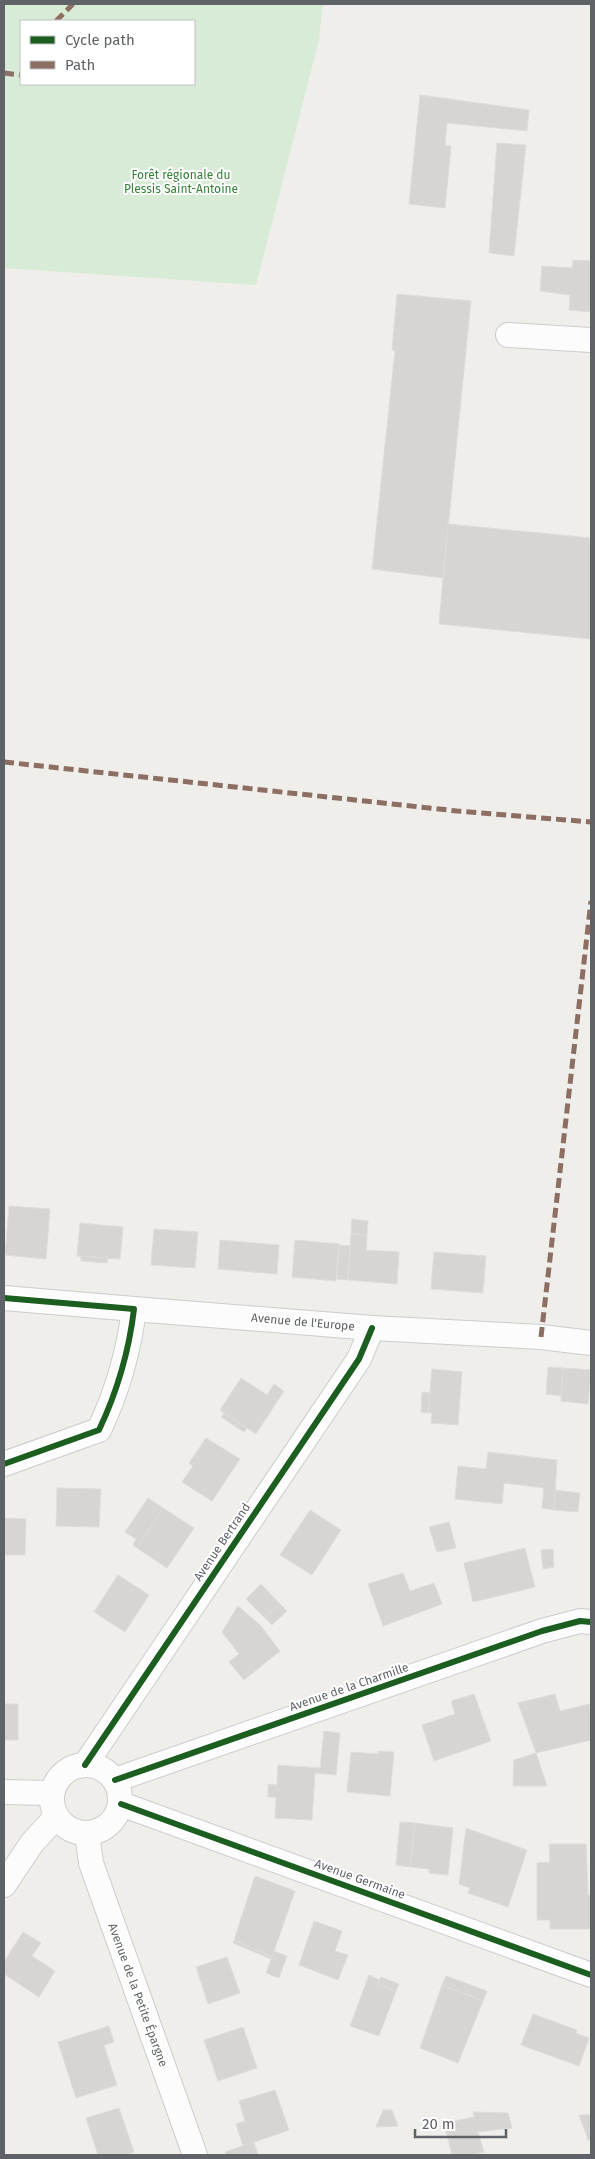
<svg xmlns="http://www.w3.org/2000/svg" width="595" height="2159" font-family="'Fira Sans',sans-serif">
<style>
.green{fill:#d8ebd6;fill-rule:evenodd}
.building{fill:#d6d5d3;stroke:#deddd9}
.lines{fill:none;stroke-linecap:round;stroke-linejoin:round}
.minor-casing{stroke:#cbcccc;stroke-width:26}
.minor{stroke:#fdfcfc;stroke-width:24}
.quiet{stroke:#8d6e63;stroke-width:5;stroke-dasharray:10 5;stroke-linecap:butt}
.cycleway-casing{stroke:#fff;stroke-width:9}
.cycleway{stroke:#1b5e20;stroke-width:6}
.labels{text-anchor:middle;stroke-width:4;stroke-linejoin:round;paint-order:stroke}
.park-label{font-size:12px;fill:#348238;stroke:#fff}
.street-label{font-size:12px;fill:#5f6368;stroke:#fff}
</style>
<rect width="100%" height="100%" fill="#efeeea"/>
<path class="green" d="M4 4H323L319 40 256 285 4 268ZM21 21H194V84H21Z"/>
<g class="building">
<polygon points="420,95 529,110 527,131 447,123 445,145 451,146 445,208 409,204"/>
<polygon points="497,143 526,145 514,256 489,253"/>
<polygon points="573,260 591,261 591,312 569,310 570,295 540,291 542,266 572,268"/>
<polygon points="397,294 471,301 443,578 372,569 395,350 392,350"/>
<polygon points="448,524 591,538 591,639 439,624"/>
<polygon points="9,1206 50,1209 46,1259 5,1255"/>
<polygon points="352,1219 368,1221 367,1235 351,1234"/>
<polygon points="80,1223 123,1227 120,1259 77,1256"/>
<polygon points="154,1229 198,1232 195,1268 151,1265"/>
<polygon points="351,1234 367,1235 366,1250 399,1252 397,1284 348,1280"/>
<polygon points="220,1240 279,1245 277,1274 218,1269"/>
<polygon points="295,1240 339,1244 336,1281 292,1277"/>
<polygon points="339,1245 350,1246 348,1280 337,1279"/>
<polygon points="434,1252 486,1256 483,1293 431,1289"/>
<polygon points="81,1256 108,1258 107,1263 81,1261"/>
<polygon points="548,1367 563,1368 561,1396 546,1394"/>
<polygon points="563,1368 591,1370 588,1404 561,1401"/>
<polygon points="432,1369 462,1372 458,1425 431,1423 432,1413 428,1413"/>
<polygon points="241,1378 267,1395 274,1384 284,1391 256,1434 220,1410"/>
<polygon points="422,1392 430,1393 428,1413 421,1412"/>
<polygon points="224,1413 247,1428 244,1432 221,1417"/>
<polygon points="206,1438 240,1459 212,1501 182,1482 193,1466 189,1463"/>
<polygon points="488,1452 557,1460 554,1510 542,1508 544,1488 504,1483 502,1504 455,1499 458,1466 486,1469"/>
<polygon points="57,1488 101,1489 99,1527 56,1526"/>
<polygon points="555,1490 580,1493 578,1512 554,1510"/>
<polygon points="148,1498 163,1508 137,1548 133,1545 136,1539 125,1532"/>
<polygon points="163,1508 194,1528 167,1568 137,1548"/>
<polygon points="310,1510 341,1530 312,1575 280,1555"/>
<polygon points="4,1518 26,1519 25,1555 4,1555"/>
<polygon points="449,1522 456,1548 437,1552 429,1527"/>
<polygon points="525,1548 535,1587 473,1602 464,1563"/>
<polygon points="553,1549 554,1567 543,1569 541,1550"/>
<polygon points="403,1573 410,1591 434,1583 442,1604 383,1626 368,1584"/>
<polygon points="118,1575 149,1595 125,1632 94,1612"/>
<polygon points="261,1584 280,1604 265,1618 246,1599"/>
<polygon points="280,1604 287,1611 272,1625 265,1618"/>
<polygon points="238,1606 260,1625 280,1651 244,1680 229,1662 239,1654 222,1632"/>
<polygon points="474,1694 491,1741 434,1761 422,1725 455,1714 451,1701"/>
<polygon points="555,1694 560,1711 590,1704 591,1740 536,1753 518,1703"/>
<rect x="4" y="1704" width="14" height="36"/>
<polygon points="324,1731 340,1733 336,1775 315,1773 312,1820 275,1818 276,1797 268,1797 268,1784 277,1785 278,1765 320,1768"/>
<polygon points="378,1751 394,1752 390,1796 347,1792 351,1752 378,1754"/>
<polygon points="536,1753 547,1786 513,1786 514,1760"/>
<polygon points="400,1822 415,1823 410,1867 396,1865"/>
<polygon points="415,1823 453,1828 448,1875 429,1873 429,1869 410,1867"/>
<polygon points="466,1828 527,1850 508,1907 468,1893 470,1888 459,1884"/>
<polygon points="549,1844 586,1844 588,1895 591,1895 591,1929 550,1929 550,1920 537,1920 537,1863 550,1862"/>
<polygon points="255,1876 295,1891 272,1957 234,1940"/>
<polygon points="314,1921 342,1931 335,1951 348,1955 338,1980 299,1965"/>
<polygon points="23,1932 41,1943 32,1956 55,1971 39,1997 4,1974 4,1962"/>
<polygon points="234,1940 272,1957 271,1959 233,1943"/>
<polygon points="274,1951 287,1956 279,1978 266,1973"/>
<polygon points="227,1957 240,1993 208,2004 196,1967"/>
<polygon points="369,1975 380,1980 378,1984 396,1991 379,2036 350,2026"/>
<polygon points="446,1976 487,1991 483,2001 442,1985"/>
<polygon points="381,1977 399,1984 396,1991 378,1984"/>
<polygon points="442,1985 483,2001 458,2063 420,2048"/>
<polygon points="533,2014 577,2030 576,2033 589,2038 579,2066 521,2045"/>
<polygon points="109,2026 114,2042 104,2045 117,2085 76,2098 58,2042"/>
<polygon points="243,2027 257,2068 218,2081 204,2040"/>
<polygon points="275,2090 289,2130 243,2146 236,2124 245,2121 239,2101"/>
<polygon points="119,2108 134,2152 125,2155 98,2155 86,2118"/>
<polygon points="383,2110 392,2110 398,2126 376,2127"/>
<polygon points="473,2112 508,2113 512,2128 478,2132 484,2152 469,2155 452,2155 444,2123 474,2117"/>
<polygon points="579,2115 591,2115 591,2140 588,2140"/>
<polygon points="254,2142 258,2155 227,2155 225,2152"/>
</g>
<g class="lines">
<g class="minor-casing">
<g id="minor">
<polyline points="508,335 591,340"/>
<path d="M4 1298 134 1309C129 1351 117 1392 99 1430L4 1464"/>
<polyline points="134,1309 372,1328 541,1337 591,1343"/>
<circle cx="86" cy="1799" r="34"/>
<polyline points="85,1765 359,1359 372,1328"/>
<polyline points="115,1780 542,1631 580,1621 591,1622"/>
<polyline points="4,1792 52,1793"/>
<polyline points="121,1804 591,1975"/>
<polyline points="87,1834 91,1863 195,2155"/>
<polyline points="4,1885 32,1843 56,1817"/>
</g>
</g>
<use href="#minor" class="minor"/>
<g class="quiet">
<polyline points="56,21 73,4"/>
<polyline points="4,73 21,75"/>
<polyline points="4,762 457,811 591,822"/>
<polyline points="541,1337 591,901"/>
</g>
<g class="cycleway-casing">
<g id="cycleway">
<path d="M4 1298 134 1309C129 1351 117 1392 99 1430L4 1464"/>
<polyline points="85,1765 359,1359 372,1328"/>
<polyline points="115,1780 542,1631 580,1621 591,1622"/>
<polyline points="121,1804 591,1975"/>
</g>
</g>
<use href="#cycleway" class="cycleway"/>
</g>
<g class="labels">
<g class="park-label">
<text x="181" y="179">Forêt régionale du<tspan x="181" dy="14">Plessis Saint-Antoine</tspan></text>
</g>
<g class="street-label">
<text transform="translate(303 1322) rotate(5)" y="4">Avenue de l'Europe</text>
<text transform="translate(222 1542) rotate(-56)" y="4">Avenue Bertrand</text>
<text transform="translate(349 1687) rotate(-19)" y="4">Avenue de la Charmille</text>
<text transform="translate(360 1879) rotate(20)" y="4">Avenue Germaine</text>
<text transform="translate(138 1995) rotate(70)" y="4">Avenue de la Petite Épargne</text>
</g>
</g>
<rect width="595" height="2159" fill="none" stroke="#5f6368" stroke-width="10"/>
<rect x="20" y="20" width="175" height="65" fill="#ffffff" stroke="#bfc1c3"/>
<rect x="30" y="36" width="25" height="8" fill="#1b5e20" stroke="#bfc1c3"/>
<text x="65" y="45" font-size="15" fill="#5f6368">Cycle path</text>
<rect x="30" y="61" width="25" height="8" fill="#8d6e63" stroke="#bfc1c3"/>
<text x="65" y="70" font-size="15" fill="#5f6368">Path</text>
<path d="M415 2129v8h91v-8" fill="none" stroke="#5f6368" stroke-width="2.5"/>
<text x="422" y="2129" font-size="15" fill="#5f6368" stroke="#ffffff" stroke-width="4" paint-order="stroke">20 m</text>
</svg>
